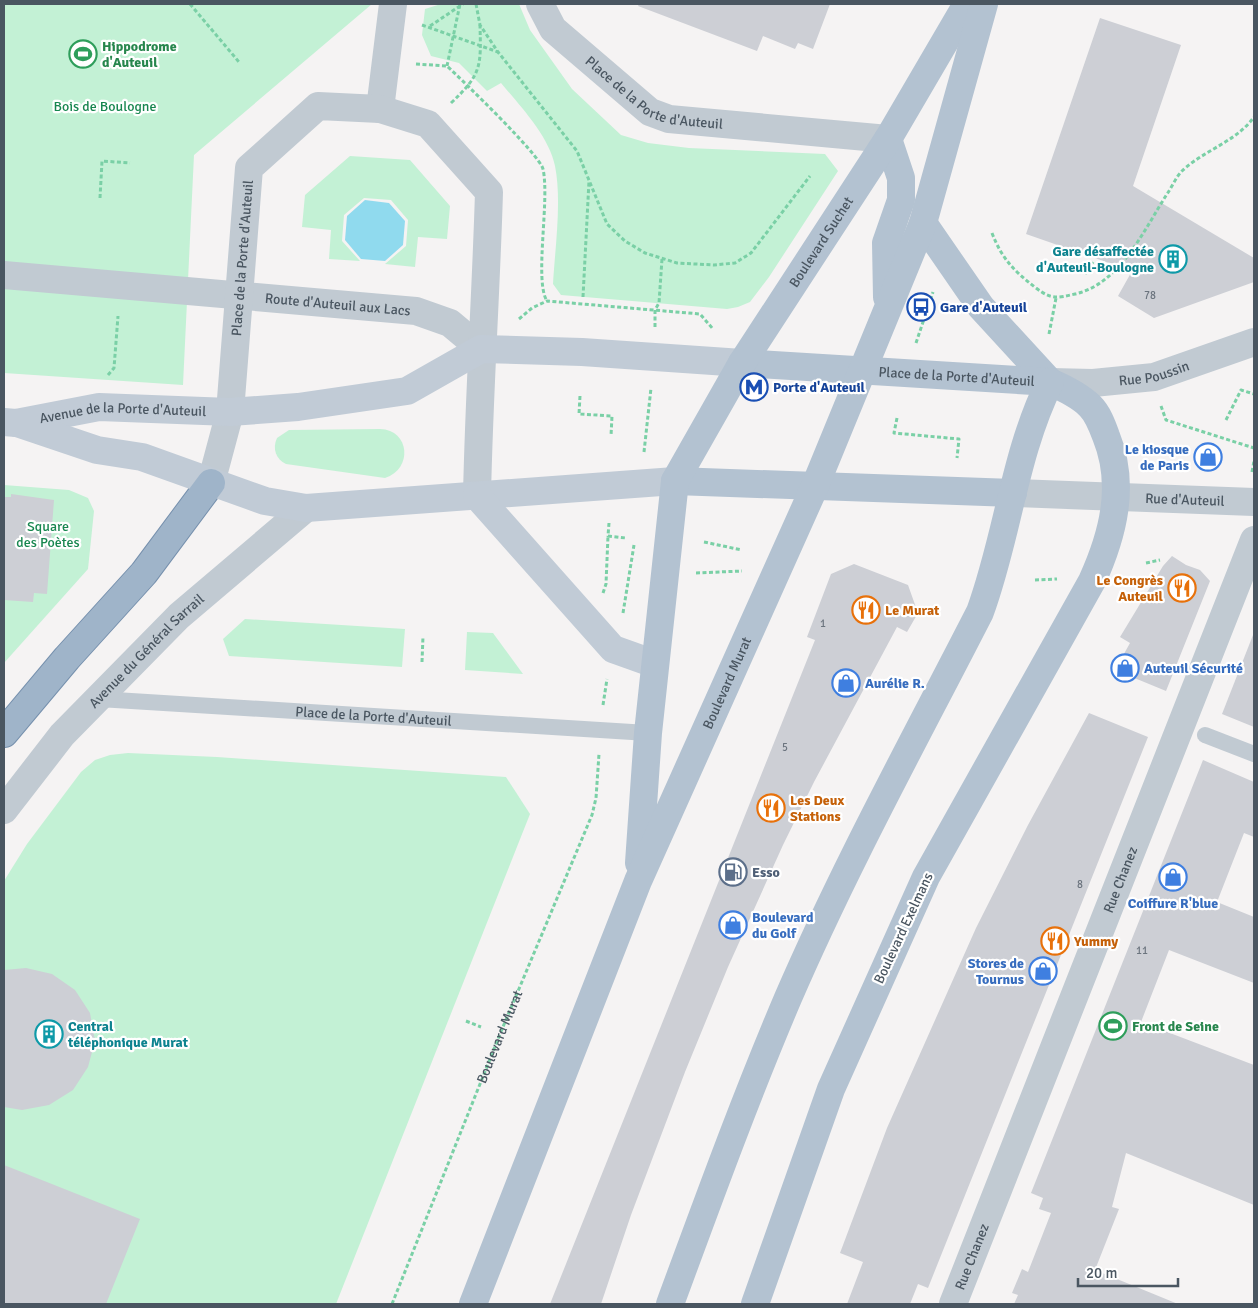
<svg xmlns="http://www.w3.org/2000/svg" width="1258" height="1308" font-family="Signika,sans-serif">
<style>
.green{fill:#c3f1d5}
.water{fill:#90daee}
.building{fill:#cdcfd5}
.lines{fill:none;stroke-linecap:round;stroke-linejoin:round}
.trunk-casing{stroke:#7690ad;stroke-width:30}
.path{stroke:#7ad0a6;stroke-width:3;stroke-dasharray:4 2.5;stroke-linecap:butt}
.service{stroke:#c1cad2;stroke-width:16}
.minor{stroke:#c1cad2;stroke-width:28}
.tertiary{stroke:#c1cad2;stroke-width:28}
.secondary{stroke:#c1cbd6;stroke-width:28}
.primary{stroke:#b3c2d1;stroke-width:28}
.trunk{stroke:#9fb4c9;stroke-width:28}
.labels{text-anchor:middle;stroke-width:4.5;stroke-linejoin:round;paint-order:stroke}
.number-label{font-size:11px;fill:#6b747e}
.leisure-label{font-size:14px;font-weight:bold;fill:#27864d;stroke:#fff;text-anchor:start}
.street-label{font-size:14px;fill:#4a5661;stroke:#fff}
.park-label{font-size:14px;fill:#17864f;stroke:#fff}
.culture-label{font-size:14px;font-weight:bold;fill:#0d838f;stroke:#fff;text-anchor:end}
.transit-label{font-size:14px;font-weight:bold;fill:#164399;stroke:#fff;text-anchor:start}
.shop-label{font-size:14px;font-weight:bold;fill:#366cbe;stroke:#fff;text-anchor:start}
.food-label{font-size:14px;font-weight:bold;fill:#c56008;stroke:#fff;text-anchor:start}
.service-label{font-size:14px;font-weight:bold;fill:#4e5e75;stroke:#fff;text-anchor:start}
</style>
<rect width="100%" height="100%" fill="#f5f3f3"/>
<g class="green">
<polygon points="4,4 372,4 194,155 183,385 4,373"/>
<path d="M441 4H519L530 30 572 89 621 135 648 143 689 148 825 154 838 171 769 277 750 302 738 307 727 309 561 295 553 284C555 248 562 201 555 166 549 136 520 106 501 83L487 91 459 63 431 56 422 35 425 9Z"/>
<polygon points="350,156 410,160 450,206 447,239 418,237 415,267 385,264 406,246 408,220 391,200 364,198 344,215 342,241 360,261 329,259 331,230 302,227 305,195"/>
<path d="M380 429C410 430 413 469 385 478L286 464C276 459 272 449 277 438L289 430Z"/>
<polygon points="4,485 69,490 88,498 94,511 88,569 4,663"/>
<polygon points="245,619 405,629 402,667 229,656 223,639"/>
<polygon points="467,632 493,633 523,674 465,670"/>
<polygon points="128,753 217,757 506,777 530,814 336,1304 4,1304 4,881 27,844 81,772 95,760 110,755"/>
</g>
<polygon class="water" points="365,200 389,203 405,221 403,245 385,261 361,259 345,240 347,216"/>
<g class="building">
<polygon points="639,4 830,4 813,49 798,43 795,49 763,36 757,51 638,6"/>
<polygon points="1100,18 1181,45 1133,186 1254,258 1254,282 1154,318 1118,296 1132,271 1026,234"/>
<polygon points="11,494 54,500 47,594 34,593 33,602 4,600 4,497 11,497"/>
<polygon points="1172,556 1186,565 1200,570 1210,581 1166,691 1115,670 1130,643 1120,637 1163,566"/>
<polygon points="854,564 908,585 918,613 907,632 897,627 814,782 783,845 728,967 685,1072 631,1215 601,1304 550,1304 815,640 807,637 831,574"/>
<polygon points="1253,635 1254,636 1254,727 1222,714"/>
<polygon points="1089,713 1148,737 928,1288 918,1284 910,1304 847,1304 863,1262 840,1253 887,1128 976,928 1028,825"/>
<polygon points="1203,760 1254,782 1254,837 1244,833 1217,902 1254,917 1254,983 1169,950 1141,1022 1254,1065 1254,1205 1126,1153 1112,1207 1119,1209 1095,1270 1178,1304 1014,1304 1018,1295 1012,1293 1022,1269 1028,1272 1051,1213 1039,1209 1043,1198 1031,1193"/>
<polygon points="26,968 52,974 75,990 90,1013 95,1041 88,1067 73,1090 49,1105 22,1110 4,1107 4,970"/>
<polygon points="4,1165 140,1219 106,1304 4,1304"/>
</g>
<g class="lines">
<g class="trunk-casing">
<polyline id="trunk" points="4,733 67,658 144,573 211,483"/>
</g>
<g class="path">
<polyline points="190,4 239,62"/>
<polyline points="476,4 480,25 498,52 577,151 607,224 625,241 645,253 677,263 714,265 735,263 751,253 810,176"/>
<polyline points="422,25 498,52"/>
<polyline points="430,26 463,4"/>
<path d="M416 64 447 66C463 81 539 154 543 169 550 200 534 281 547 301"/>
<polyline points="447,66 460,4"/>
<path d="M451 103C482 74 481 66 480 25"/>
<polyline points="100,198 102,161 130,163"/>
<path d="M992 233C1002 259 1014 271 1036 288 1052 300 1057 298 1075 294 1120 284 1144 230 1167 194 1172 187 1176 177 1182 171 1204 150 1236 142 1254 117"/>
<polyline points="1085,274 1093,262"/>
<polyline points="583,297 589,181"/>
<polyline points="519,319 532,308 547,301 700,314 713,329"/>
<polyline points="655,327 655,310 659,303 662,259"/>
<polyline points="1049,334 1056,298"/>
<polyline points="916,343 933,292"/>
<polyline points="108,375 114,368 118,316"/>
<polyline points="580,396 579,414 612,416 611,436"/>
<polyline points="1161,406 1166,420 1254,448"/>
<polyline points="897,418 894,433 959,439 957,458"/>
<polyline points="1226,420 1241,390 1254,394"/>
<polyline points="644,452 651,388"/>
<polyline points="1252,472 1254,461"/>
<polyline points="609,523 608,536 626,538"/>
<polyline points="704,542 742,550"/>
<polyline points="1146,563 1160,560"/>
<polyline points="696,573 742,571"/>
<polyline points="1035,580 1057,579"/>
<polyline points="603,593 606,584 608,536"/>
<polyline points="623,613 634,545"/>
<polyline points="422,662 423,636"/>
<polyline points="603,705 607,679"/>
<polyline points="466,1021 481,1027"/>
<path id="s1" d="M392 1304 500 1034 592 815 596 798 599 754"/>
</g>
<g class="service">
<path id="s2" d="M99 699 648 733"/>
<polyline points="1205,735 1254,754"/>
</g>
<g class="minor">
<path id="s3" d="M540 4 553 29 650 112 669 119 888 139"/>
<polyline points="380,109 393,4"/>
<path id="s4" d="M4 275 416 311 450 323 481 349"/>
<path id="s5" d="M211 483 230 412 249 168 318 106 380 109 428 124 489 192C486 294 479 395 477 496"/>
<path id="s6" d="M4 810 62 735 179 616 306 508"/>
<path id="s7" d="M953 1304 1254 540"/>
</g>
<g class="tertiary">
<path id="s8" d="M1050 382 1093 383 1154 377 1254 342"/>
<path id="s9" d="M1013 493 1254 502"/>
</g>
<g class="secondary">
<path id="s10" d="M4 422 16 423 99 407 230 412 298 407 407 391 481 349 582 352 742 363"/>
<polyline points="17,423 97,450 142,457 265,501 306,508 675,481"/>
<polyline points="477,496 613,649 655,664"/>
</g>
<g class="primary">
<polyline points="923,223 981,307 1050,382"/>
<polyline points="887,297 886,243 901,200 901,178 888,139"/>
<path id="s11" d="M742 363 1050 382C1064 388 1079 395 1090 406 1098 414 1102 425 1106 436 1126 485 1113 535 1092 581L926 877 831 1089 755 1304"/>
<polyline points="675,481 1013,493"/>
<path id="s12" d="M639 863 648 733 675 481 742 363 888 139 967 4"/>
<path id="s13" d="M473 1304 638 881 815 486 923 223 984 4"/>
<path d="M670 1304C708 1201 745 1099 788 998 845 866 915 739 980 612 1008 536 1014 454 1050 382"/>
</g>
<use href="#trunk" class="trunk"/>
</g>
<defs>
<g id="stadium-ring" transform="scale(1.4375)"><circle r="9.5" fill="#fff" stroke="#2e9e5b" stroke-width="1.5"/><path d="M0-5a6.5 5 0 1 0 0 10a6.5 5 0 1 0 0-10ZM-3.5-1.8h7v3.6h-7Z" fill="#2e9e5b"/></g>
<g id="building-ring" transform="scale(1.4375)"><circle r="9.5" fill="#fff" stroke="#0f9aa8" stroke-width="1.5"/><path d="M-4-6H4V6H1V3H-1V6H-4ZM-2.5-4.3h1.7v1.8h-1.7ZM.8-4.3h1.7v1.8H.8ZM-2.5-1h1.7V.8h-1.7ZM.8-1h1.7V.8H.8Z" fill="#0f9aa8"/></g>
<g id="bus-ring" transform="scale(1.4375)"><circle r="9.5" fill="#fff" stroke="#1a4fb4" stroke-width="1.5"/><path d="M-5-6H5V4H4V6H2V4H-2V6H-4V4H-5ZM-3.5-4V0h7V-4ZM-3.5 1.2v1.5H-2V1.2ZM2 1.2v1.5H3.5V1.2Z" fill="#1a4fb4"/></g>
<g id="metro-ring" transform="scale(1.4375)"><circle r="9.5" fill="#fff" stroke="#1a4fb4" stroke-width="1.5"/><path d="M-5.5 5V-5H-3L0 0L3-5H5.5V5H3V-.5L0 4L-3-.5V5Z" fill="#1a4fb4"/></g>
<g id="shop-ring" transform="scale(1.4375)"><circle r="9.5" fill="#fff" stroke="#3f7fe0" stroke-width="1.5"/><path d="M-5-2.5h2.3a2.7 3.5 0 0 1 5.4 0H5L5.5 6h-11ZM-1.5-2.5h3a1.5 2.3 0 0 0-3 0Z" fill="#3f7fe0"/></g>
<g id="restaurant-ring" transform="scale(1.4375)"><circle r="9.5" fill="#fff" stroke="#e8710a" stroke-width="1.5"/><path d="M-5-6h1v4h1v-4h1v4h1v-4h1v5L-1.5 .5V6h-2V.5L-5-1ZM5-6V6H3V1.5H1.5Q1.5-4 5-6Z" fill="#e8710a"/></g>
<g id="fuel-ring" transform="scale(1.4375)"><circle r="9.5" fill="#fff" stroke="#5c6f8a" stroke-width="1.5"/><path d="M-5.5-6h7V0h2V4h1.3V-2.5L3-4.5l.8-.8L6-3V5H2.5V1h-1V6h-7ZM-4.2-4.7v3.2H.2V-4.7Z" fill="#5c6f8a"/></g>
</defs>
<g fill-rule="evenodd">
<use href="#stadium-ring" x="83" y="54"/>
<use href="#building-ring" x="1173" y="259"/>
<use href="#bus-ring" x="921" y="307"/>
<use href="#metro-ring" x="754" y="387"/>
<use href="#shop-ring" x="1208" y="457"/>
<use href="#restaurant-ring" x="1182" y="588"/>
<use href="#restaurant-ring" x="866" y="610"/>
<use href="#shop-ring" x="1125" y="668"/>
<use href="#shop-ring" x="846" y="683"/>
<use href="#restaurant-ring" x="771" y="808"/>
<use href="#fuel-ring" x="733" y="872"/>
<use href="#shop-ring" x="1173" y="877"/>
<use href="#shop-ring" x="733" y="925"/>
<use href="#restaurant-ring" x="1055" y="941"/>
<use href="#shop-ring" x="1043" y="971"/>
<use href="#stadium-ring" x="1113" y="1026"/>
<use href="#building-ring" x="49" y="1034"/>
</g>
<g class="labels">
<g class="number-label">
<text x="1150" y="299">78</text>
<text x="823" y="627">1</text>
<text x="785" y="751">5</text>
<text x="1080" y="888">8</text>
<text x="1142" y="954">11</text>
</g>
<g class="leisure-label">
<text x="102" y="51">Hippodrome<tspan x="102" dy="16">d'Auteuil</tspan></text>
<text x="1132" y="1031">Front de Seine</text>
</g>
<g class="street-label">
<text dy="5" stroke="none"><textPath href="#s3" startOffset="152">Place de la Porte d'Auteuil</textPath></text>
<text dy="5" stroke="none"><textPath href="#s12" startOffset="664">Boulevard Suchet</textPath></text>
<text dy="5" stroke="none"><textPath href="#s5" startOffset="228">Place de la Porte d'Auteuil</textPath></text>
<text dy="5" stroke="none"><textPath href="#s4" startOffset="335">Route d'Auteuil aux Lacs</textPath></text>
<text dy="5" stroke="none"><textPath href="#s8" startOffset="105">Rue Poussin</textPath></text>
<text dy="5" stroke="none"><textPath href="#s11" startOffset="215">Place de la Porte d'Auteuil</textPath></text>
<text dy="5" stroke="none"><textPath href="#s10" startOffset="120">Avenue de la Porte d'Auteuil</textPath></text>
<text dy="5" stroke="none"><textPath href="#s9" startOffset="172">Rue d'Auteuil</textPath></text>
<text dy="5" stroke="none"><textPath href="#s6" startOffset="214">Avenue du Général Sarrail</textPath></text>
<text dy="5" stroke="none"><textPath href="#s13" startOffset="671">Boulevard Murat</textPath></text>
<text dy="5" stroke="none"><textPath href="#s2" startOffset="275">Place de la Porte d'Auteuil</textPath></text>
<text dy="5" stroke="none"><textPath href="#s7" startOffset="456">Rue Chanez</textPath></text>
<text transform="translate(903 928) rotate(-65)" y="5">Boulevard Exelmans</text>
<text dy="5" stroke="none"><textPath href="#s1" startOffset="288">Boulevard Murat</textPath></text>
<text dy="5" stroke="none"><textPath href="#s7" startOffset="51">Rue Chanez</textPath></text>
</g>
<g class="park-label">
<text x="105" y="111">Bois de Boulogne</text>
<text x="48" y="531">Square<tspan x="48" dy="16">des Poètes</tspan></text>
</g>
<g class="culture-label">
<text x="1154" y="256">Gare désaffectée<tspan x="1154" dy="16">d'Auteuil-Boulogne</tspan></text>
<text x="68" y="1031" text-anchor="start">Central<tspan x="68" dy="16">téléphonique Murat</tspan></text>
</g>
<g class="transit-label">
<text x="940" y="312">Gare d'Auteuil</text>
<text x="773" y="392">Porte d'Auteuil</text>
</g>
<g class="shop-label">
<text x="1189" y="454" text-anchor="end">Le kiosque<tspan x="1189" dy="16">de Paris</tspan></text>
<text x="1144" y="673">Auteuil Sécurité</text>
<text x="865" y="688">Aurélie R.</text>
<text x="1173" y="908" text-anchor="middle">Coiffure R'blue</text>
<text x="752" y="922">Boulevard<tspan x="752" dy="16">du Golf</tspan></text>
<text x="1024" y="968" text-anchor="end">Stores de<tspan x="1024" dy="16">Tournus</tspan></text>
</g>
<g class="food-label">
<text x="1163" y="585" text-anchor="end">Le Congrès<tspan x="1163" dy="16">Auteuil</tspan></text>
<text x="885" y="615">Le Murat</text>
<text x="790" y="805">Les Deux<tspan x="790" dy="16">Stations</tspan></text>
<text x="1074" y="946">Yummy</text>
</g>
<g class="service-label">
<text x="752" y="877">Esso</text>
</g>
</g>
<rect width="1258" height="1308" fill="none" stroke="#4a5661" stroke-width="10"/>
<path d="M1078 1278v8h100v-8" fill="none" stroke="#4a5661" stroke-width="2.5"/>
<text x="1086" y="1278" font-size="15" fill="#4a5661" stroke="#ffffff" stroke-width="4" paint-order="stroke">20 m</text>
</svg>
